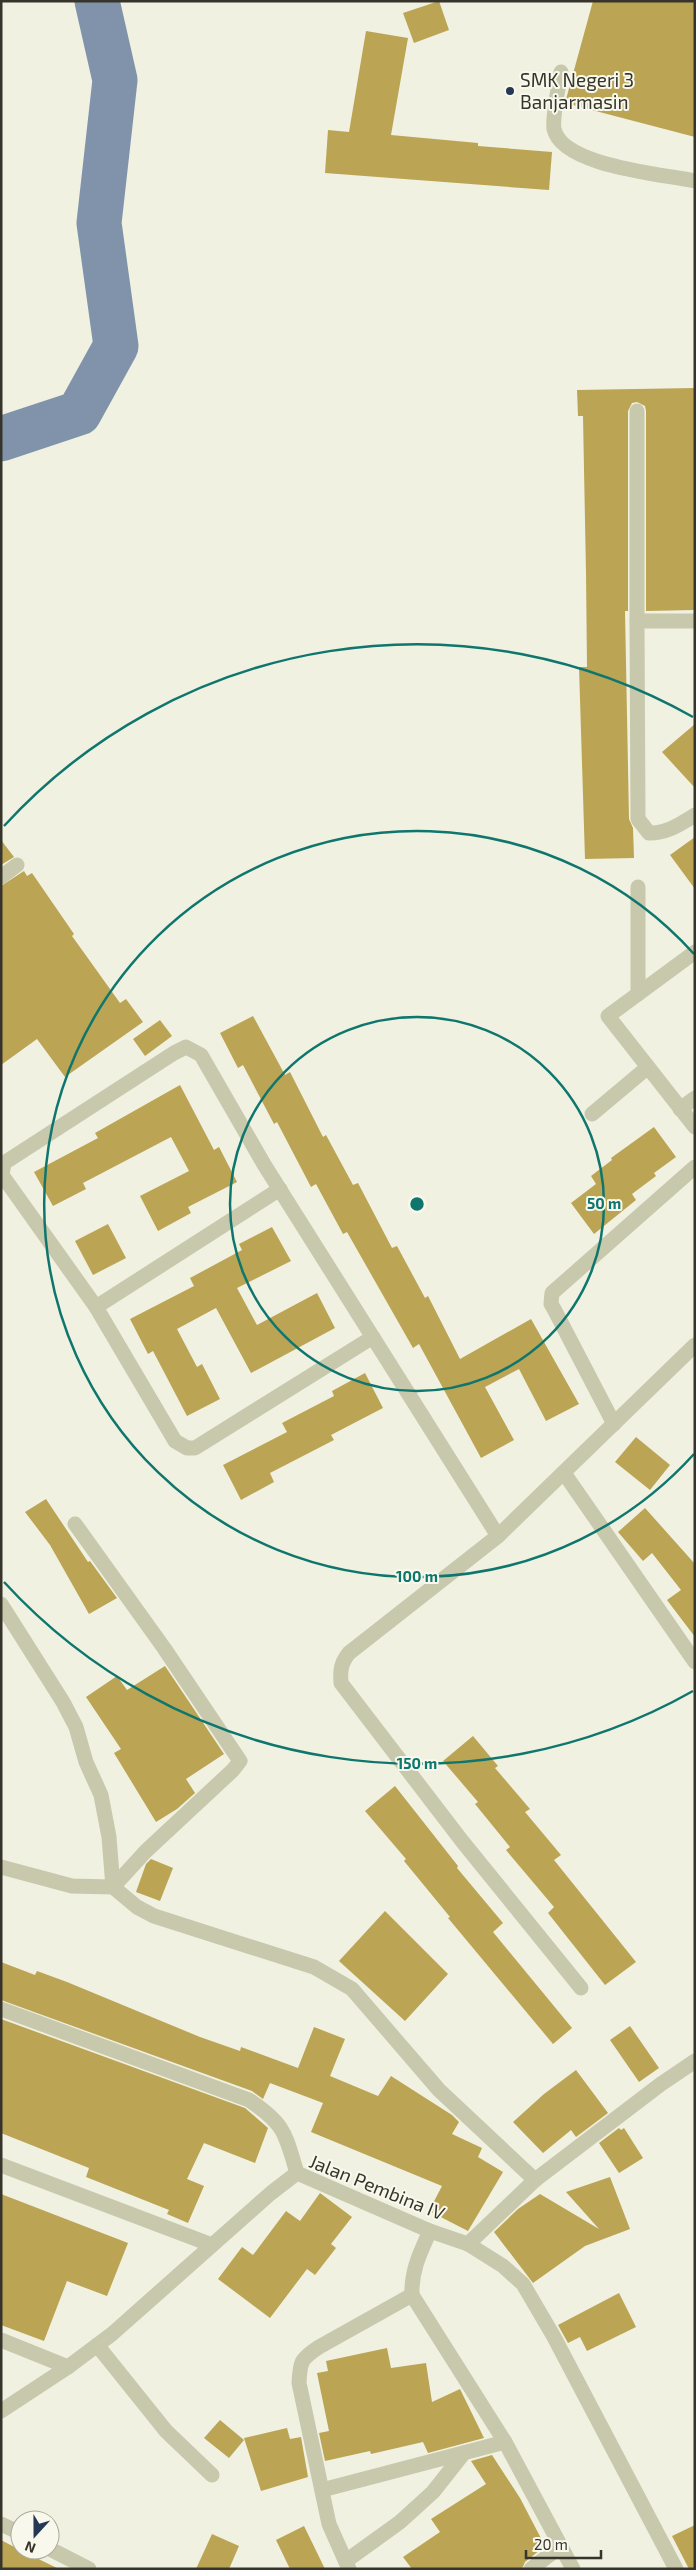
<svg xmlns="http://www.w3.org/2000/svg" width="696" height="2570" font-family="'Exo 2',sans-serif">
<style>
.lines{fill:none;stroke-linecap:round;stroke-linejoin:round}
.river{stroke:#8193ab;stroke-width:45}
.building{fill:#bba454}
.minor{stroke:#c8c8ad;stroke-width:15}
.ring{fill:none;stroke:#0f766e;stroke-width:2.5}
.poi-dot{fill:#243755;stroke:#f8f9ec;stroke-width:2}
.labels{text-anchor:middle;stroke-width:4;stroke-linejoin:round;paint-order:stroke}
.poi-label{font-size:19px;fill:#37352b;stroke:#f8f9ec;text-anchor:start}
.street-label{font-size:19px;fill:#37352b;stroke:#f8f9ec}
.centre{fill:#0f766e;stroke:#f8f9ec;stroke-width:2.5}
.ring-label{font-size:15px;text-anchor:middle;font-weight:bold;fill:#0f766e;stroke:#f8f9ec;stroke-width:4;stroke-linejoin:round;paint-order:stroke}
</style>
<rect width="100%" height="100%" fill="#f0f1e0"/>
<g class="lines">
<polyline class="river" points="1,439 79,413 116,346 99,223 115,80 97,1"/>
</g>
<g class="building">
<polygon points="439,1 449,30 414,43 403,13"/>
<polygon points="593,1 695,1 695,137 565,103"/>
<polygon points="366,31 408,38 391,135 478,143 478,146 552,152 549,190 325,173 328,130 349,132"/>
<polygon points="695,388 695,610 646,611 646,411 645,406 637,402 632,403 628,411 628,611 625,611 629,819 633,828 634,858 585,859 579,667 587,667 586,573 583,416 578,416 577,390"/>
<polygon points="695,724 695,788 662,752"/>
<polygon points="695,837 695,889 670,855"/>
<polygon points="1,840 14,857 1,865"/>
<polygon points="24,871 27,876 32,873 74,934 72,936 120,1003 126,999 143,1022 65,1077 37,1039 1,1065 1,886"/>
<polygon points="253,1016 285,1075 290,1072 323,1137 326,1135 353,1185 358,1183 392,1248 397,1246 425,1298 428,1296 460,1359 531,1319 579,1404 546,1421 519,1369 485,1387 514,1440 481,1458 419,1344 413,1348 347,1232 343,1234 316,1184 311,1187 277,1122 274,1124 243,1065 238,1068 220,1033"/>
<polygon points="160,1020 172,1036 145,1056 133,1039"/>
<polygon points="180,1085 214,1150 219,1147 237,1182 188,1207 191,1213 158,1231 140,1196 189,1171 171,1137 83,1183 86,1189 53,1206 34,1172 98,1138 95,1133"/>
<polygon points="654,1127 676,1157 654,1173 656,1176 632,1194 636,1200 594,1234 571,1203 596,1184 591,1176 612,1160 611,1158"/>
<polygon points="108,1224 126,1258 93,1275 75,1241"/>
<polygon points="272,1227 291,1261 237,1288 257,1325 317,1293 335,1328 251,1373 216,1308 177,1329 197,1367 202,1364 220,1399 187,1416 153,1351 148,1354 130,1319 194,1286 190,1278 242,1250 239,1244"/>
<polygon points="365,1373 383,1408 331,1435 334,1440 270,1473 274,1482 241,1500 223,1465 287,1432 282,1423 334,1396 332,1391"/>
<polygon points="636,1437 670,1465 650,1490 615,1462"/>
<polygon points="46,1499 88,1562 90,1561 117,1598 89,1614 50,1545 25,1512"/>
<polygon points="645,1508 695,1564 695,1637 667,1600 681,1590 652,1553 643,1561 618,1532"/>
<polygon points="165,1666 224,1754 186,1779 195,1793 177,1809 156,1822 114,1753 121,1749 86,1697 117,1676 127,1690"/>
<polygon points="473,1736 498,1766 495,1768 530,1809 525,1812 561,1855 554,1860 636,1962 605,1985 548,1913 554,1907 506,1850 510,1847 475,1804 478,1802 443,1761"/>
<polygon points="395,1786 458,1866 457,1868 503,1923 493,1932 572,2028 553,2044 448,1918 450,1917 404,1861 406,1859 365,1811"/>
<polygon points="151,1859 173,1868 160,1901 136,1892 146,1864"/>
<polygon points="385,1911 448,1974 405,2021 339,1961"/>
<polygon points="1,1962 35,1975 37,1971 67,1982 200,2037 240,2051 241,2047 298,2068 314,2027 345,2039 330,2076 378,2096 391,2076 452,2115 459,2122 452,2134 482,2148 478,2157 503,2172 468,2231 429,2211 442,2186 311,2132 323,2103 270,2083 263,2099 252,2091 1,2000"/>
<polygon points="1,2019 245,2108 268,2128 255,2163 204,2143 187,2179 204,2186 188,2223 167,2214 169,2210 86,2177 89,2168 1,2133"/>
<polygon points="630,2026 659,2068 639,2082 610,2040"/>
<polygon points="576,2070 608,2113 576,2137 571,2130 543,2153 513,2122 544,2094"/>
<polygon points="619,2128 621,2130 624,2128 643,2158 619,2173 599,2143"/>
<polygon points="610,2177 630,2229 585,2246 533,2283 494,2232 518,2209 540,2194 599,2229 566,2192"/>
<polygon points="320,2193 352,2217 331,2244 336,2248 315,2275 307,2269 270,2318 218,2279 242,2247 253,2255 286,2211 300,2221"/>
<polygon points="1,2194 128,2243 107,2296 67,2281 44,2341 1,2325"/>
<polygon points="619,2293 636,2327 587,2351 580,2337 568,2343 558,2325"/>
<polygon points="387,2348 391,2368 426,2363 432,2402 460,2389 484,2438 428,2453 423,2442 371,2454 370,2451 325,2461 319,2433 329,2431 317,2373 328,2371 326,2361"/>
<polygon points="220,2420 244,2440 229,2458 204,2438"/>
<polygon points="287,2428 290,2439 301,2437 308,2477 261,2491 244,2438"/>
<polygon points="492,2455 520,2498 545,2546 525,2562 522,2569 412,2569 403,2557 440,2532 431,2519 486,2484 471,2461"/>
<polygon points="695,2525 695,2569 689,2569 672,2536"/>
<polygon points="304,2526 325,2569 290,2569 276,2540"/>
<polygon points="212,2534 239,2546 229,2569 196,2569"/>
<polygon points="1,2540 20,2550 59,2569 1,2569"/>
</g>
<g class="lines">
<g class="minor">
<path d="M561 72C559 84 552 118 554 129 562 166 662 174 695 181"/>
<polyline points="637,411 637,621 695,621"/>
<path d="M637 621 638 819 649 833C668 833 680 824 695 815"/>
<polyline points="1,877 17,865"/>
<polyline points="638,887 638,994"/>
<polyline points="695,952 608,1016 695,1127"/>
<polyline points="680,1109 695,1098"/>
<polyline points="592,1114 648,1067"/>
<polyline points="96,1307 280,1189"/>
<polyline points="373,1337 195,1448 187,1448 175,1441 96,1307 2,1175 4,1163 174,1053 186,1047 201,1055 265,1166 498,1536"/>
<polyline points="614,1424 554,1309 551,1304 552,1293 695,1167"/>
<polyline points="564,1473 695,1662"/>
<polyline points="75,1524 164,1648 240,1761 233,1770 146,1851 113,1887"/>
<polyline points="1,1604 63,1702 76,1727 86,1762 101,1795 109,1837 113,1887"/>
<polyline points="1,1867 72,1886 113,1887 137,1907 154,1916 314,1967 352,1989 439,2090 535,2180"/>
<path d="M581 1988 462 1841 341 1683C340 1670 341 1663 349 1653L498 1536 695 1345"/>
<path d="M1 2009 249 2100C286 2125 285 2134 297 2173"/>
<polyline points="1,2165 212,2245"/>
<path d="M430 2231C420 2253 411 2271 412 2295L505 2442 573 2569"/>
<polyline points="468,2244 535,2180 661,2084 695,2061"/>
<polyline points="1,2340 68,2367"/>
<polyline points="97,2345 166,2431 212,2475"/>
<polyline points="1,2411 68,2367 112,2334 271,2193 297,2173 430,2231 468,2244 503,2266 523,2284 554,2337 676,2569"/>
<polyline points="322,2490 505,2442"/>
<polyline points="1,2524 20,2533"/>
<polyline points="50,2549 89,2569"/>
<polyline points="346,2561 400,2522 433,2492 463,2454"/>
<path d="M349 2569 329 2524 299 2383C300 2361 301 2359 319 2347L412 2295"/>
<polyline points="531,2569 561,2546"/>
</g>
</g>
<g class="ring">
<circle cx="417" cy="1204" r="187"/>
<path d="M694 1454A373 373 0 1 1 694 954"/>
<path d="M693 1691A560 560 0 0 1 4 1582M4 826A560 560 0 0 1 693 717"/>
</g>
<circle class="poi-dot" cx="510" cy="91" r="5"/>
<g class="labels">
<g class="poi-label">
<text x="520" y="87">SMK Negeri 3<tspan x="520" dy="22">Banjarmasin</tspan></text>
</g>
<g class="street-label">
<text transform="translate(377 2187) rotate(22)" y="7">Jalan Pembina IV</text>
</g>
</g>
<circle cx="417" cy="1204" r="8" class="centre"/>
<g class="ring-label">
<text x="604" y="1209">50 m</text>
<text x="417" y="1582">100 m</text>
<text x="417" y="1769">150 m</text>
</g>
<rect width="696" height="2570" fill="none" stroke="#37352b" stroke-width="5"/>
<g transform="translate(35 2535) rotate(201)"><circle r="24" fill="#f8f9ec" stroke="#abab9f"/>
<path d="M0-4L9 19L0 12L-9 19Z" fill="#243755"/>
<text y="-8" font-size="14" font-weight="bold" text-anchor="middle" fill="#37352b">N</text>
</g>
<path d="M526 2550v8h75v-8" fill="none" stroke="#37352b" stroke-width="2.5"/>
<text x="534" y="2550" font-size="15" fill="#37352b" stroke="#f8f9ec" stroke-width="4" paint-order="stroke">20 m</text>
</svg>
